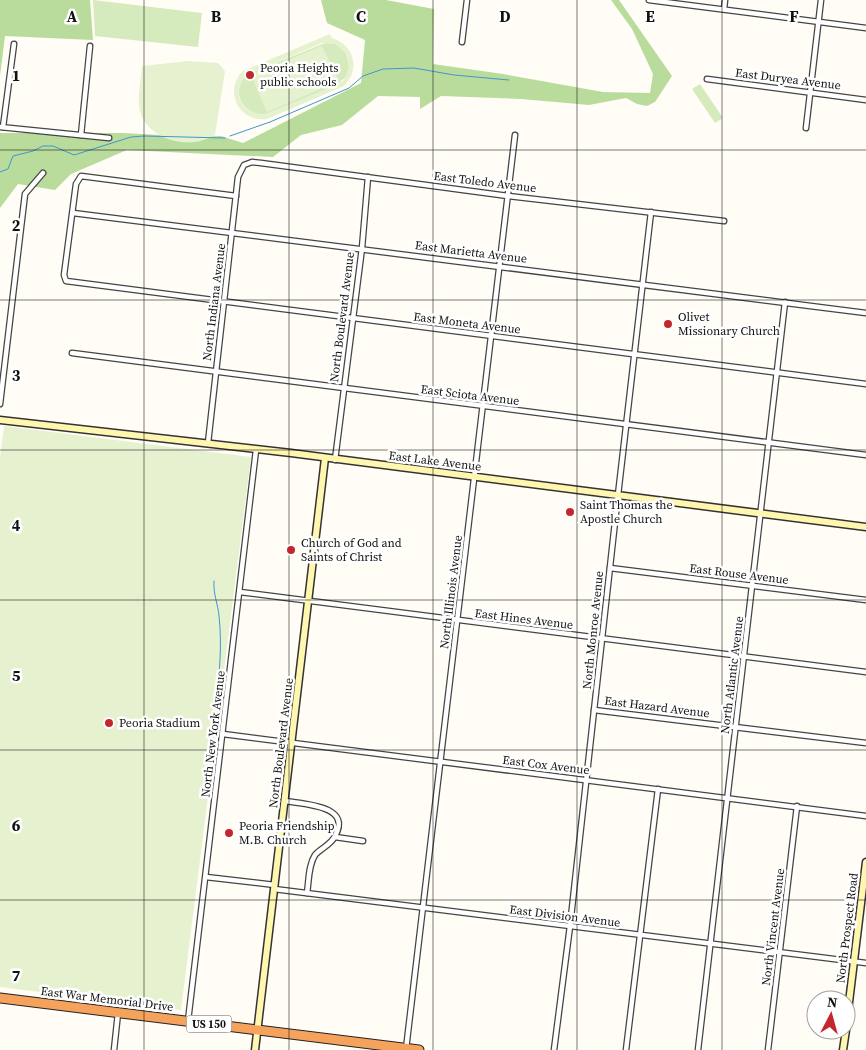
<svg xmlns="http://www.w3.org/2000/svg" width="866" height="1050" font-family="'Source Serif 4',serif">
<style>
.green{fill:#d5ebbd}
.forest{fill:#b9dc9c}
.pitch{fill:#e6f2cf;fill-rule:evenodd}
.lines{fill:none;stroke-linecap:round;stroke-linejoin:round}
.stream{stroke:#3f96cf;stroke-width:1}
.street-casing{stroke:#444;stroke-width:7}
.secondary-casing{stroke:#333;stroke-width:9}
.highway-casing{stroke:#222;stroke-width:11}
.street{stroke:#fff;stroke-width:4.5}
.secondary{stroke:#fff6b0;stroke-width:6}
.highway{stroke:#f5a25d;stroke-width:9}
.grid{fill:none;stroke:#111;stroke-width:1;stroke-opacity:0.55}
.poi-dot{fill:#c4262e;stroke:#fff;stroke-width:2}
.labels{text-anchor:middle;stroke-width:5;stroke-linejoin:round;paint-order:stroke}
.shield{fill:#fff;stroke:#585858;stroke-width:1}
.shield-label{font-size:11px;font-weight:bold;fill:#111}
.poi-label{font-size:12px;fill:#111;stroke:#fff;text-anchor:start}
.street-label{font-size:12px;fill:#111;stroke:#fff}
.grid-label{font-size:16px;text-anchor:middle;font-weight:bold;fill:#111;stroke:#fff;stroke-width:5;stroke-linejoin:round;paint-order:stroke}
</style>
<rect width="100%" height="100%" fill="#fffdf5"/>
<g class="green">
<polygon points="93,0 202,13 198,47 95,36"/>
<path d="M325 43 336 44 346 53 349 67 346 77 335 86 266 114C243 117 230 92 246 75Z"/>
<polygon points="700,84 723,118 715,123 692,89"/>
</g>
<g class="forest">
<polygon points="0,0 90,0 93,40 5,36 0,76"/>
<polygon points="321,0 386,0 434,9 433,64 503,74 603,92 650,93 653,74 632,29 611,0 619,0 672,76 655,102 647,106 637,104 626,98 589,105 521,99 441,96 420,109 420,97 378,96 342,125 301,135 273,157 127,150 71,174 55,190 18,184 0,208 0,133 123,133 196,137 221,136 243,143 361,83 365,40 327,23"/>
</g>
<g class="pitch">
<path d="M330 34 332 38C354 45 361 69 344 86L267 119C239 123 223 91 243 71ZM322 43 336 44 346 53 349 67 344 80 335 86 266 114C242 117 230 92 246 75Z"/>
<polygon points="322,46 339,81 267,112 251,75"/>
<path d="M188 61 218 63 225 71 215 135C210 137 205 140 200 141 176 147 142 134 139 106 138 93 141 79 142 66Z"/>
<polygon points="4,426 251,457 181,1010 0,987 0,458"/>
</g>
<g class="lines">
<g class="stream">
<polyline points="230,136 270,122 349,88 363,76 383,69 414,68 454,75 509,80"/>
<polyline points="0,172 8,169 13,156 33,151 43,146 53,146 74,155 131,137 144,136 225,138"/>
<path d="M214 581C213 594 218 604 219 616 222 643 220 672 216 698"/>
</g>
<g class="street-casing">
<g id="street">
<polyline points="649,0 866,28"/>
<polyline points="724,9 725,0"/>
<polyline points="462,42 467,0"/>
<polyline points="707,79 866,100"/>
<polyline points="0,127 109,138"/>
<polyline points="3,127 14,44"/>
<polyline points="806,128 821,0"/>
<polyline points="81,135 90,46"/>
<polyline points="236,196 81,176 76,184 64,275 66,281 866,384"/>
<polyline points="73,213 866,313"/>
<polyline points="72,353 866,455"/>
<polyline points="0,404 25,194 43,173"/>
<polyline points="208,443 238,177 244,165 252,162 261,163 508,196 724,221"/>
<polyline points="335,460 362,248 368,177"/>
<polyline points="610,568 866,600"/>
<polyline points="240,592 866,672"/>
<polyline points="594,710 866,743"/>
<polyline points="223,734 866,816"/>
<path d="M285 801C302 804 353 805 335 836 331 845 321 848 315 855 308 866 309 881 307 893"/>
<polyline points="335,837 363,841"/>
<polyline points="206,877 275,885"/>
<polyline points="274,889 866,963"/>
<polyline points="188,1021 256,450"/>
<polyline points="406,1049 515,135"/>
<polyline points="114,1050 118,1013"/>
<polyline points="554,1050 570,926 618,495 651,212"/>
<polyline points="626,1050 658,789"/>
<polyline points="698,1050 785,302"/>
<polyline points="768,1050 797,806"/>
</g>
</g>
<g class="secondary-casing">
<g id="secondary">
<polyline points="0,420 291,453 866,527"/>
<polyline points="846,1027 866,862"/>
<polyline points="255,1050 325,458"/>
<polyline points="843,1050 846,1030"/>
</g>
</g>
<g class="highway-casing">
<polyline id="highway" points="0,998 419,1050"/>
</g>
<use href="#street" class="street"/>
<use href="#secondary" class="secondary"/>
<use href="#highway" class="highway"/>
</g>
<path class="grid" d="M144 0V1050M289 0V1050M433 0V1050M577 0V1050M722 0V1050M0 150H866M0 300H866M0 450H866M0 600H866M0 750H866M0 900H866"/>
<g class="poi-dot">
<circle cx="250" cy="75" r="5"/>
<circle cx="668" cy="324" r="5"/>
<circle cx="570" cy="512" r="5"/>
<circle cx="291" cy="550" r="5"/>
<circle cx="109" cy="723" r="5"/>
<circle cx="229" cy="833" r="5"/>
</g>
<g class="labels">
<rect class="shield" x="186.5" y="1015.5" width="45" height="17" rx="4"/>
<g class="shield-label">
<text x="209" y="1028">US 150</text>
</g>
<g class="poi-label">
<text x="260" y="72">Peoria Heights<tspan x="260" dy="14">public schools</tspan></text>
<text x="678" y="321">Olivet<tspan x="678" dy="14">Missionary Church</tspan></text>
<text x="580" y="509">Saint Thomas the<tspan x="580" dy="14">Apostle Church</tspan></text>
<text x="301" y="547">Church of God and<tspan x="301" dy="14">Saints of Christ</tspan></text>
<text x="119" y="727">Peoria Stadium</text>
<text x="239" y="830">Peoria Friendship<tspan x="239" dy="14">M.B. Church</tspan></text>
</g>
<g class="street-label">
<text transform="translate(788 79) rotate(7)" y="4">East Duryea Avenue</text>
<text transform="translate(485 182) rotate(7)" y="4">East Toledo Avenue</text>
<text transform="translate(471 252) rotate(7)" y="4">East Marietta Avenue</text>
<text transform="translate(214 302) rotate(-83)" y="4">North Indiana Avenue</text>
<text transform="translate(342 317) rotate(-83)" y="4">North Boulevard Avenue</text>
<text transform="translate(467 323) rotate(7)" y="4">East Moneta Avenue</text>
<text transform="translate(470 395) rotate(7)" y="4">East Sciota Avenue</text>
<text transform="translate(435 461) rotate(7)" y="4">East Lake Avenue</text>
<text transform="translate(739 574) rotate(7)" y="4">East Rouse Avenue</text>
<text transform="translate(451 592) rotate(-83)" y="4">North Illinois Avenue</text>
<text transform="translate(524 619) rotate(7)" y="4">East Hines Avenue</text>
<text transform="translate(593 630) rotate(-84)" y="4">North Monroe Avenue</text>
<text transform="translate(732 675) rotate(-83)" y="4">North Atlantic Avenue</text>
<text transform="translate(657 707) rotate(7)" y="4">East Hazard Avenue</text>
<text transform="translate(213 734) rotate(-83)" y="4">North New York Avenue</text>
<text transform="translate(281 743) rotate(-83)" y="4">North Boulevard Avenue</text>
<text transform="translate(546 765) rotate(7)" y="4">East Cox Avenue</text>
<text transform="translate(565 916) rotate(7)" y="4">East Division Avenue</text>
<text transform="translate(773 927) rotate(-83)" y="4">North Vincent Avenue</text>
<text transform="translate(847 928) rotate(-83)" y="4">North Prospect Road</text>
<text transform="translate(107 999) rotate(7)" y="4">East War Memorial Drive</text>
</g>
</g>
<g class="grid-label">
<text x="72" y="22">A</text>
<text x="216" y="22">B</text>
<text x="361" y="22">C</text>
<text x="505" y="22">D</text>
<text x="650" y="22">E</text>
<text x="794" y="22">F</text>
<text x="16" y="81">1</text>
<text x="16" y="231">2</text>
<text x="16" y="381">3</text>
<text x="16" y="531">4</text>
<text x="16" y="681">5</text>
<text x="16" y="831">6</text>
<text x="16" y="981">7</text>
</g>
<g transform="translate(831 1015) rotate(6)"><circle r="24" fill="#ffffff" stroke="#a0a0a0"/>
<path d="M0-4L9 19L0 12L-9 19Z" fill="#c4262e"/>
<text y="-8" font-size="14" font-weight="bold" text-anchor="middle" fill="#111111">N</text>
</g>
</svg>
